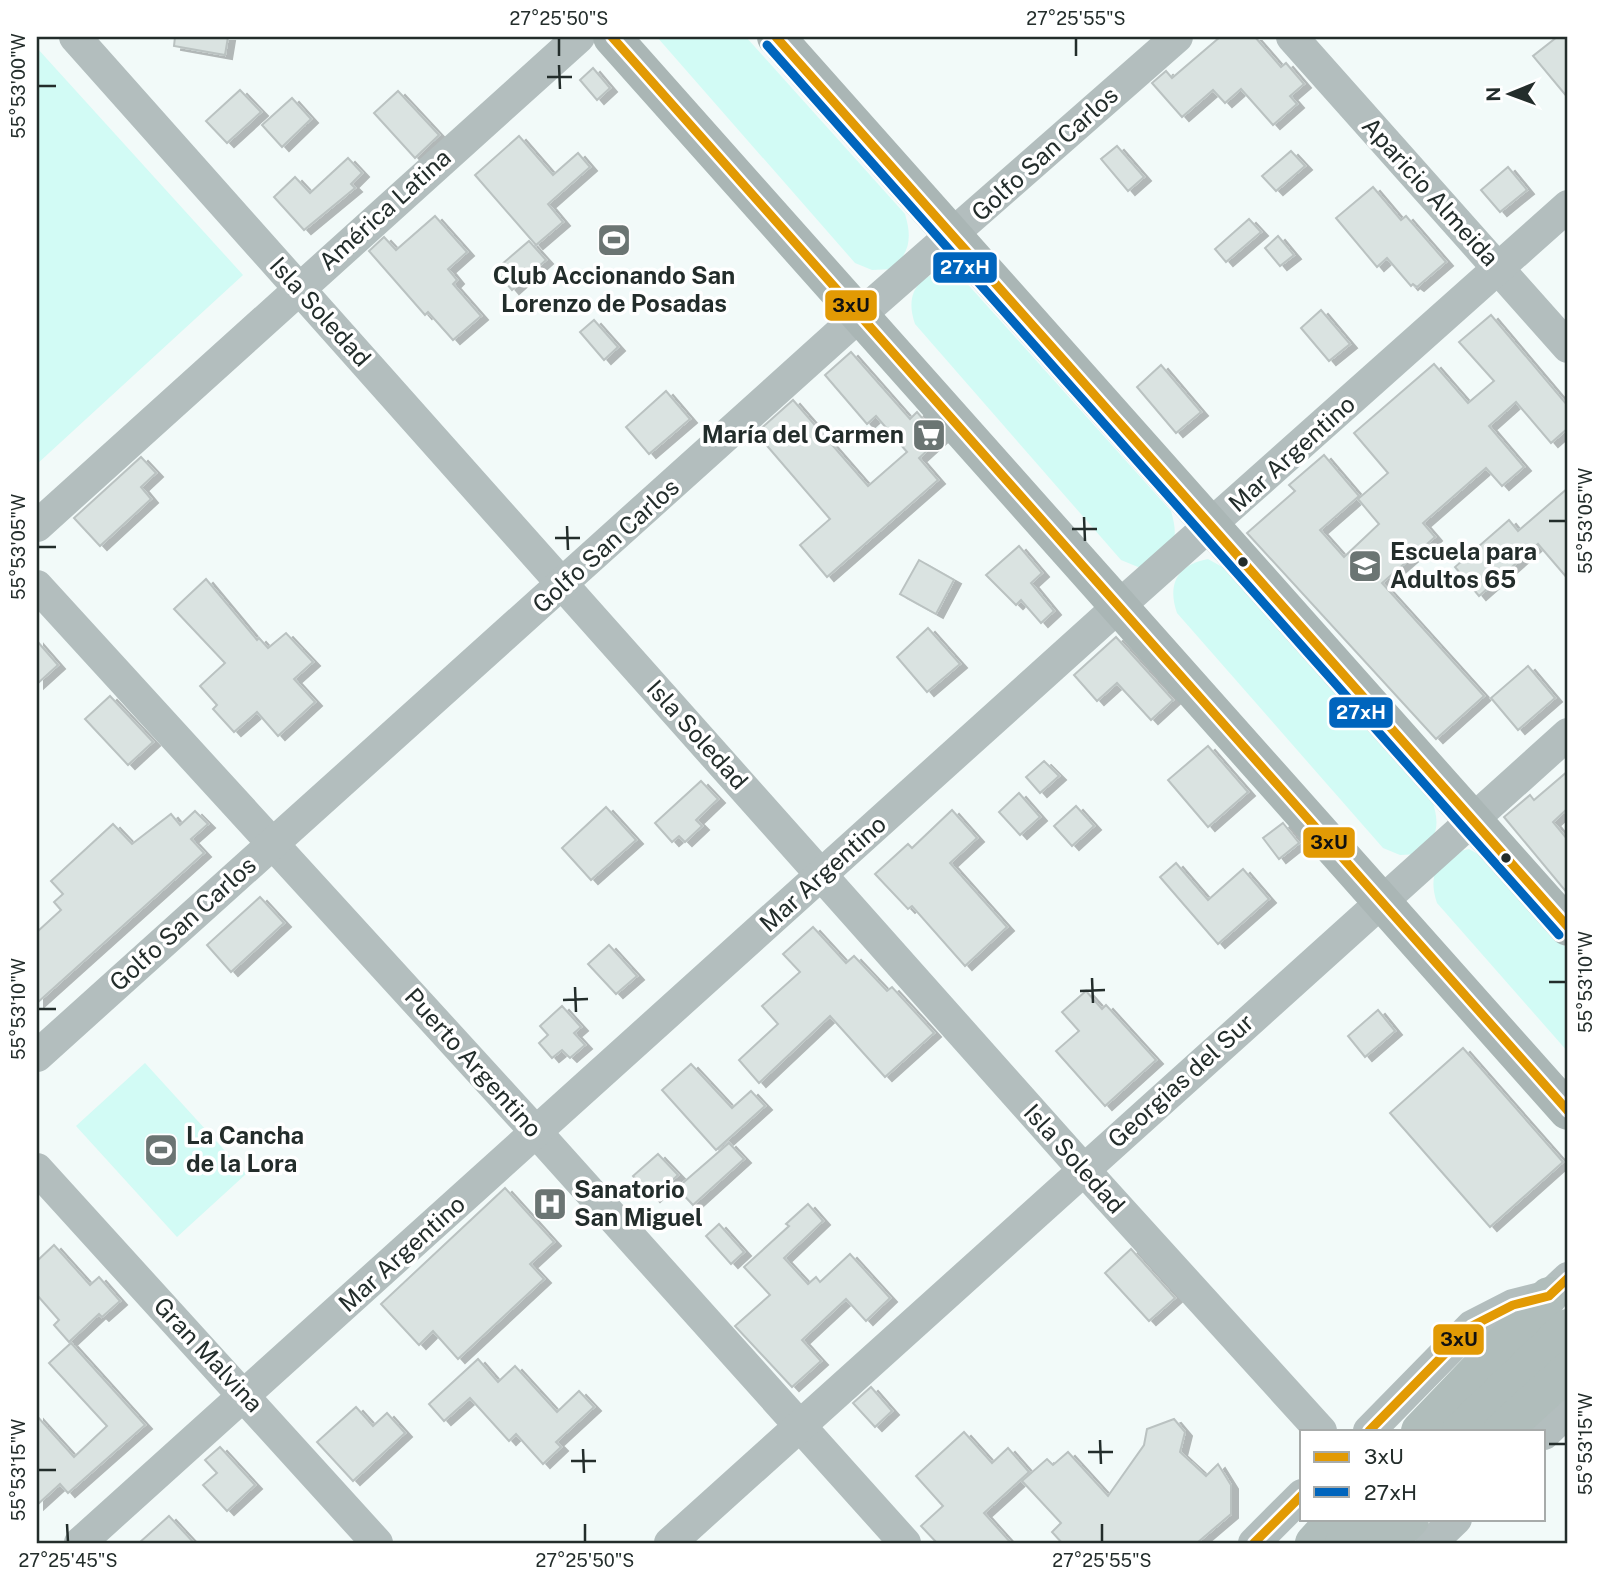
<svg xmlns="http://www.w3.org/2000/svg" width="1605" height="1580" font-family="'Public Sans',sans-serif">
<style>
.green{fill:#d2fbf5}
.building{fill:#dae3e1;stroke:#bac2c1;stroke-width:2;filter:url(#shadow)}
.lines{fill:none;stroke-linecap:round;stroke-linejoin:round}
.minor{stroke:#b3bebe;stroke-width:32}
.major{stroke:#aab6b5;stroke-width:38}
.highway{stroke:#b0bdbb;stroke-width:38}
.bus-1-casing{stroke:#fff;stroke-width:14}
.bus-2-casing{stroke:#fff;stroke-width:14}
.bus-1{stroke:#e29a04;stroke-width:9}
.bus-2{stroke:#0065bd;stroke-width:9}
.ticks{fill:none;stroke:#232d2b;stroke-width:2.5}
.bus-dot{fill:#232d2b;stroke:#fff;stroke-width:2.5}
.labels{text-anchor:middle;stroke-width:7;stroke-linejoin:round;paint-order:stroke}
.street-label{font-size:24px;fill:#232d2b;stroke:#fff}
.poi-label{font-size:24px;font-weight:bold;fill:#232d2b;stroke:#fff;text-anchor:start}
.line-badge{stroke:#fff;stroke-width:2.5}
.badge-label{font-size:19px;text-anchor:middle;font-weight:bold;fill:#fff}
.pale-badge-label{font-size:19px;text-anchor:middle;font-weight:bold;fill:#111}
.neatline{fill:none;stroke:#232d2b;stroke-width:2.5}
.ticks-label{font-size:18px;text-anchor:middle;fill:#232d2b}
</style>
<defs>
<filter id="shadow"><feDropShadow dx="7" dy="4" stdDeviation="0" flood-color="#0004"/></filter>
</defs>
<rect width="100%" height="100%" fill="#f2faf9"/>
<g class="green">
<path d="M657 37H746L905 214C912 238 910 251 893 269L872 270 855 263Z"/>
<polygon points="37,48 243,275 37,464"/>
<path d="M946 270 963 279 1171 511C1178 535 1176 548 1159 566L1138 567 1121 560 915 324C905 295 916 277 946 270Z"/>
<path d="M1208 559 1224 568 1432 800C1440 824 1438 836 1420 854L1400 855 1383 848 1177 613C1167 584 1177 565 1208 559Z"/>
<path d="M1469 849 1485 858 1568 950V1052L1437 903C1427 874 1438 855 1469 849Z"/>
<polygon points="145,1063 246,1174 177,1237 76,1126"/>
</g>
<g class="building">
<polygon points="175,37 228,37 225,55 174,46"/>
<polygon points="1220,37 1255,37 1281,67 1286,63 1304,84 1290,96 1297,104 1273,125 1241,89 1225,103 1213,90 1182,117 1152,83 1166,71 1172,78"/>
<polygon points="1557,37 1568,37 1568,98 1533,56"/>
<polygon points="593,68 610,88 597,100 580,80"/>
<polygon points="240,90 261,112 227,143 206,121"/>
<polygon points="398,91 439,135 415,158 374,113"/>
<polygon points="292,98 311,119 282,147 262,125"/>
<polygon points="519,136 553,175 578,153 590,167 548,204 563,222 536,245 475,175"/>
<polygon points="1117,146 1144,177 1128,191 1101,159"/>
<polygon points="1291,151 1305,166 1276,191 1262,176"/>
<polygon points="348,158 362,173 351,184 355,188 304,230 274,197 295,177 310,193"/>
<polygon points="1508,167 1527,190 1500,212 1481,190"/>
<polygon points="1373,187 1401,220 1406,216 1446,262 1417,287 1413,284 1411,286 1387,258 1377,267 1336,218"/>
<polygon points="435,216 467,252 448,269 457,280 453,284 481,316 453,340 428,312 425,315 369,251 384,237 396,250"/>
<polygon points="1249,219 1261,232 1226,262 1215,249"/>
<polygon points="1278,236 1294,255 1280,266 1265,248"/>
<polygon points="529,241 546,260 512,290 495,270"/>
<polygon points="1321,310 1350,344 1329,361 1301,328"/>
<polygon points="1491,315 1568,406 1568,428 1551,443 1516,402 1489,426 1524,467 1502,486 1486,468 1423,523 1435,537 1382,583 1484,696 1436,739 1247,533 1295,491 1289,485 1324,455 1359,496 1320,530 1344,557 1379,524 1358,499 1388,473 1354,433 1434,364 1468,403 1494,381 1459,342"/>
<polygon points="594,320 618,347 604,360 580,332"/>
<polygon points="851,352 910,419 917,412 940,439 919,458 938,480 827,577 800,545 830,519 756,433 793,400 868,486 907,452 876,416 867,424 825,375"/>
<polygon points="1161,365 1201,412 1176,433 1137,387"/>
<polygon points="666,391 690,419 649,454 626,427"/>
<polygon points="141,457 156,473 141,487 151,499 100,546 74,518"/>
<polygon points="1568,488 1568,579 1538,544 1479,596 1455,567 1509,520 1518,531"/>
<polygon points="1019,546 1042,573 1031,583 1054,611 1041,623 1021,600 1016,605 986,575"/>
<polygon points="919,560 954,580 936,614 900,594"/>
<polygon points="206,579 257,640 259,638 268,648 286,633 313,662 294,679 315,702 278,736 257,712 234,732 213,709 217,705 200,686 225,663 174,609"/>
<polygon points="928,628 960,664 927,692 897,657"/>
<polygon points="1116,637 1173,700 1151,720 1117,683 1097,701 1074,675"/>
<polygon points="37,641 58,665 37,684"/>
<polygon points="1528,666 1555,698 1518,730 1491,698"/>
<polygon points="110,696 153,742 128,765 85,719"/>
<polygon points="1208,746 1248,792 1208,827 1168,780"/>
<polygon points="1044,761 1059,776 1040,793 1026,777"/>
<polygon points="1568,771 1568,808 1553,822 1568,840 1568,894 1504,817 1530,795 1534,800"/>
<polygon points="701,781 718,799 696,820 702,826 685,842 679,836 672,842 655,823"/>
<polygon points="1019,793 1040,817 1020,835 999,812"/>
<polygon points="1076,806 1094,826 1072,846 1054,826"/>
<polygon points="606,807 636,840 591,880 562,848"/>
<polygon points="952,810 977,838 950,863 1007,927 965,966 912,906 908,909 875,874 908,844 912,848"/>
<polygon points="195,811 208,824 191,839 204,853 37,1003 37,932 61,910 54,902 63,894 51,881 113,824 132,844 171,814 180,825"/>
<polygon points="1283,823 1299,843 1279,859 1263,838"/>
<polygon points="1176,863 1208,900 1243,869 1269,899 1218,944 1160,877"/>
<polygon points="260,897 284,923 231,972 207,945"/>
<polygon points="813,927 846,963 854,956 887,991 892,987 934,1033 885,1077 830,1016 759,1083 739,1060 778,1024 762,1006 800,972 783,954"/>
<polygon points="609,945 637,976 616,994 588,964"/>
<polygon points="1086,991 1102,1009 1106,1005 1156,1060 1105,1106 1056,1051 1079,1031 1062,1012"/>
<polygon points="562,1006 581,1027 574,1033 585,1045 570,1058 562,1050 552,1058 539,1043 548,1035 540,1026"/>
<polygon points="1378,1010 1395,1031 1365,1057 1348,1036"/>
<polygon points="1463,1048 1563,1162 1490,1227 1390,1113"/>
<polygon points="691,1064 732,1108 751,1091 765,1106 716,1150 662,1090"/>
<polygon points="729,1143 744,1159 693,1205 677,1188"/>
<polygon points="658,1154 678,1175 653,1198 633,1176"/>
<polygon points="505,1188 554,1242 530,1264 544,1279 458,1359 433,1331 419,1345 381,1304"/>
<polygon points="808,1204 823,1221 784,1258 808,1284 816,1277 820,1282 850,1254 890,1298 866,1321 846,1299 802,1340 821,1361 792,1387 735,1326 770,1295 744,1267 789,1226 786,1224"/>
<polygon points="719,1224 744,1252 731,1264 706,1236"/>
<polygon points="54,1245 90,1285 99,1277 120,1301 102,1317 99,1314 69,1342 54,1325 59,1320 37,1295 37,1261"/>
<polygon points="1131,1249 1175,1298 1149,1321 1105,1273"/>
<polygon points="71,1343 145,1425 68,1493 60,1484 37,1505 37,1416 74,1457 107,1426 49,1363"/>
<polygon points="478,1359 498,1382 515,1366 557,1412 579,1391 594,1407 556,1442 561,1447 543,1464 516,1434 509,1441 470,1398 444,1421 429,1404"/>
<polygon points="871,1387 892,1411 875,1427 853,1403"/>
<polygon points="356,1407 373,1426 387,1413 405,1433 353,1481 317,1442"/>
<polygon points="1174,1419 1185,1432 1180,1452 1206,1476 1218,1464 1231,1485 1231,1514 1197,1543 1062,1543 1052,1532 1061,1523 1022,1481 1047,1459 1053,1465 1068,1452 1108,1496 1144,1445 1147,1429"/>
<polygon points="964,1432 992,1463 1008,1448 1029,1472 984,1513 1011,1543 937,1543 921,1526 943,1506 916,1476"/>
<polygon points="220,1447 255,1485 227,1511 203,1485 217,1473 205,1460"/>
<polygon points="169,1516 194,1543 139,1543"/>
</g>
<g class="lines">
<g class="minor">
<polyline points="75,37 1083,1169 1321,1431"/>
<polyline points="1292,37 1568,347"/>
<polyline points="37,526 579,37"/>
<polyline points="37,586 537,1133 905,1543"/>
<polyline points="37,1056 860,315 1177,37"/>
<polyline points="37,1169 377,1543"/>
<polyline points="1369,1431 1472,1326 1513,1305 1549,1296 1568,1278"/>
<polyline points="1544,1434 1568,1411"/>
<polyline points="80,1543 1119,606 1568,206"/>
<polyline points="670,1543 1568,734"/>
<polyline points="1254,1543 1302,1495"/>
<polyline points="1431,1543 1456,1519"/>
</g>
<g class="major">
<polyline points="612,37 1568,1111"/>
<polyline points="776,37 1568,927"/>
</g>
<g class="highway">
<polyline points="1420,1431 1549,1296"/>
<polyline points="1461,1431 1568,1328"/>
<polyline points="1502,1431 1568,1371"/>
<polyline points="1314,1543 1336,1519"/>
<polyline points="1344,1543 1370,1519"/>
<polyline points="1386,1543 1410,1519"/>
</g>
<g class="bus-1-casing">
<g id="bus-1">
<polyline points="612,37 1568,1111"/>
<polyline points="776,37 1568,927"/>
<polyline points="1369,1431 1472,1326 1513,1305 1549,1296 1568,1278"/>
<polyline points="1254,1543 1302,1495"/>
</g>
</g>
<g class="bus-2-casing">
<polyline id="bus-2" points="767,45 1559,935"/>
</g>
<use href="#bus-1" class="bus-1"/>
<use href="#bus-2" class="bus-2"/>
</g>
<path class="ticks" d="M559 38V56M1076 38V56M559 65 560 89M547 77H572M38 86H56M1084 517 1085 541M1549 521H1566M567 526 568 550M1072 529H1097M555 538H580M38 547H56M1092 978 1093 1003M1549 982H1566M575 987 576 1012M1080 991 1105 990M563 1000 588 999M38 1009H56M1100 1440 1101 1464M1549 1444H1566M583 1449 584 1473M1088 1452H1113M571 1461H596M38 1470H56M67 1524 68 1542M585 1524V1542M1102 1524V1542"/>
<defs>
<g id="stadium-square" transform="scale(1.75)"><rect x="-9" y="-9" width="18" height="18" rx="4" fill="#6b7573" stroke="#fff"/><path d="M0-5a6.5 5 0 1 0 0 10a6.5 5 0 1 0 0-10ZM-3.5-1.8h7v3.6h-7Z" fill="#fff"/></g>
<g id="supermarket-square" transform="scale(1.75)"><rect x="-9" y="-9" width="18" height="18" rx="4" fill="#6b7573" stroke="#fff"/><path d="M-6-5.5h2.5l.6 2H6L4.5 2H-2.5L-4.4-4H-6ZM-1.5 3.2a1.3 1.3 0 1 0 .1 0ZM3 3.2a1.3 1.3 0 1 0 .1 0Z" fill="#fff"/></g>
<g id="school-square" transform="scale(1.75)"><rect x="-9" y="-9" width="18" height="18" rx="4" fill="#6b7573" stroke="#fff"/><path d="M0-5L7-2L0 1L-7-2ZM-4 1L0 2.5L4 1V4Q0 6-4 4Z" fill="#fff"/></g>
<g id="hospital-square" transform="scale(1.75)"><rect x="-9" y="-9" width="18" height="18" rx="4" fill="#6b7573" stroke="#fff"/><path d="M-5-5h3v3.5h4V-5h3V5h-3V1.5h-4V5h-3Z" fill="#fff"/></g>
</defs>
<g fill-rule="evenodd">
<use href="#stadium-square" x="614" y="240"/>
<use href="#supermarket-square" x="929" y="435"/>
<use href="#school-square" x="1365" y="566"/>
<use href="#stadium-square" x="161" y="1150"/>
<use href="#hospital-square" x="550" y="1204"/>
</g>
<g class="bus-dot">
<circle cx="1243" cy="562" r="6"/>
<circle cx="1506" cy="858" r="6"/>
</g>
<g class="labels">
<g class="street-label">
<text transform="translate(1045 154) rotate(-42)" y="8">Golfo San Carlos</text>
<text transform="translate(1430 192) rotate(48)" y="8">Aparicio Almeida</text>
<text transform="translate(385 210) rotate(-42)" y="8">América Latina</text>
<text transform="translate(320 312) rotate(48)" y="8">Isla Soledad</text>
<text transform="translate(1292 454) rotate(-42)" y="8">Mar Argentino</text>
<text transform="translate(606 546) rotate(-42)" y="8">Golfo San Carlos</text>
<text transform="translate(697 735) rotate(48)" y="8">Isla Soledad</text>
<text transform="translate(823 874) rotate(-42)" y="8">Mar Argentino</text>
<text transform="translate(183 924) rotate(-42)" y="8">Golfo San Carlos</text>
<text transform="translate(473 1063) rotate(48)" y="8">Puerto Argentino</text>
<text transform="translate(1181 1081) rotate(-42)" y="8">Georgias del Sur</text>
<text transform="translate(1074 1159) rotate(48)" y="8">Isla Soledad</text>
<text transform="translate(402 1254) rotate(-42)" y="8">Mar Argentino</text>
<text transform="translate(208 1355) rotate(47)" y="8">Gran Malvina</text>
</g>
<g class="poi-label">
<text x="614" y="284" text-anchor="middle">Club Accionando San<tspan x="614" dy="28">Lorenzo de Posadas</tspan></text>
<text x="904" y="443" text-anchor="end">María del Carmen</text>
<text x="1390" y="560">Escuela para<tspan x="1390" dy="28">Adultos 65</tspan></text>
<text x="186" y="1144">La Cancha<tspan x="186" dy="28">de la Lora</tspan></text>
<text x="574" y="1198">Sanatorio<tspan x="574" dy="28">San Miguel</tspan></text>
</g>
</g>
<g class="line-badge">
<rect x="932" y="251" width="66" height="33" rx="7" fill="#0065bd"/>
<rect x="824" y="289" width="54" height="33" rx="7" fill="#e29a04"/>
<rect x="1328" y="696" width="66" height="33" rx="7" fill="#0065bd"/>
<rect x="1302" y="826" width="54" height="33" rx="7" fill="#e29a04"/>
<rect x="1432" y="1323" width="53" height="33" rx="7" fill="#e29a04"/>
</g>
<g class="badge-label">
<text x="965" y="274">27xH</text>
<text x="1361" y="719">27xH</text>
</g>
<g class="pale-badge-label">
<text x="851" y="312">3xU</text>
<text x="1329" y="849">3xU</text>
<text x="1459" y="1346">3xU</text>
</g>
<rect width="1605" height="1580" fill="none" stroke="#ffffff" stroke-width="77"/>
<rect x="1300" y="1430" width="245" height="91" fill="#ffffff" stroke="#a7abaa" stroke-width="2"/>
<rect x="1314" y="1452" width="35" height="10" fill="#e29a04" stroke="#a7abaa" stroke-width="2"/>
<text x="1364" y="1464" font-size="21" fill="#232d2b">3xU</text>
<rect x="1314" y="1487" width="35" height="10" fill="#0065bd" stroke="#a7abaa" stroke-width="2"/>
<text x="1364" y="1500" font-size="21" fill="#232d2b">27xH</text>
<g transform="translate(1510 94) rotate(269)" stroke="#ffffff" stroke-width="5" paint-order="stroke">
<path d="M0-5L12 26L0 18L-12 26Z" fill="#232d2b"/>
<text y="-10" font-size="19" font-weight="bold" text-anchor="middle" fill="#232d2b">N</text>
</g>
<rect x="38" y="38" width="1528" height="1504" class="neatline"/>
<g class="ticks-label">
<text x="559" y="25">27°25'50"S</text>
<text x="1076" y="25">27°25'55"S</text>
<text transform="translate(19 86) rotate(-90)" y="6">55°53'00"W</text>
<text transform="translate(1586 521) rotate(-90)" y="6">55°53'05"W</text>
<text transform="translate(19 547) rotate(-90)" y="6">55°53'05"W</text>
<text transform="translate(1586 982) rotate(-90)" y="6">55°53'10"W</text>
<text transform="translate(19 1009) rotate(-90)" y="6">55°53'10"W</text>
<text transform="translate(1586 1444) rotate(-90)" y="6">55°53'15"W</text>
<text transform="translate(19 1470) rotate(-90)" y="6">55°53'15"W</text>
<text x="68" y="1567">27°25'45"S</text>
<text x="585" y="1567">27°25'50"S</text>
<text x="1102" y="1567">27°25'55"S</text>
</g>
</svg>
